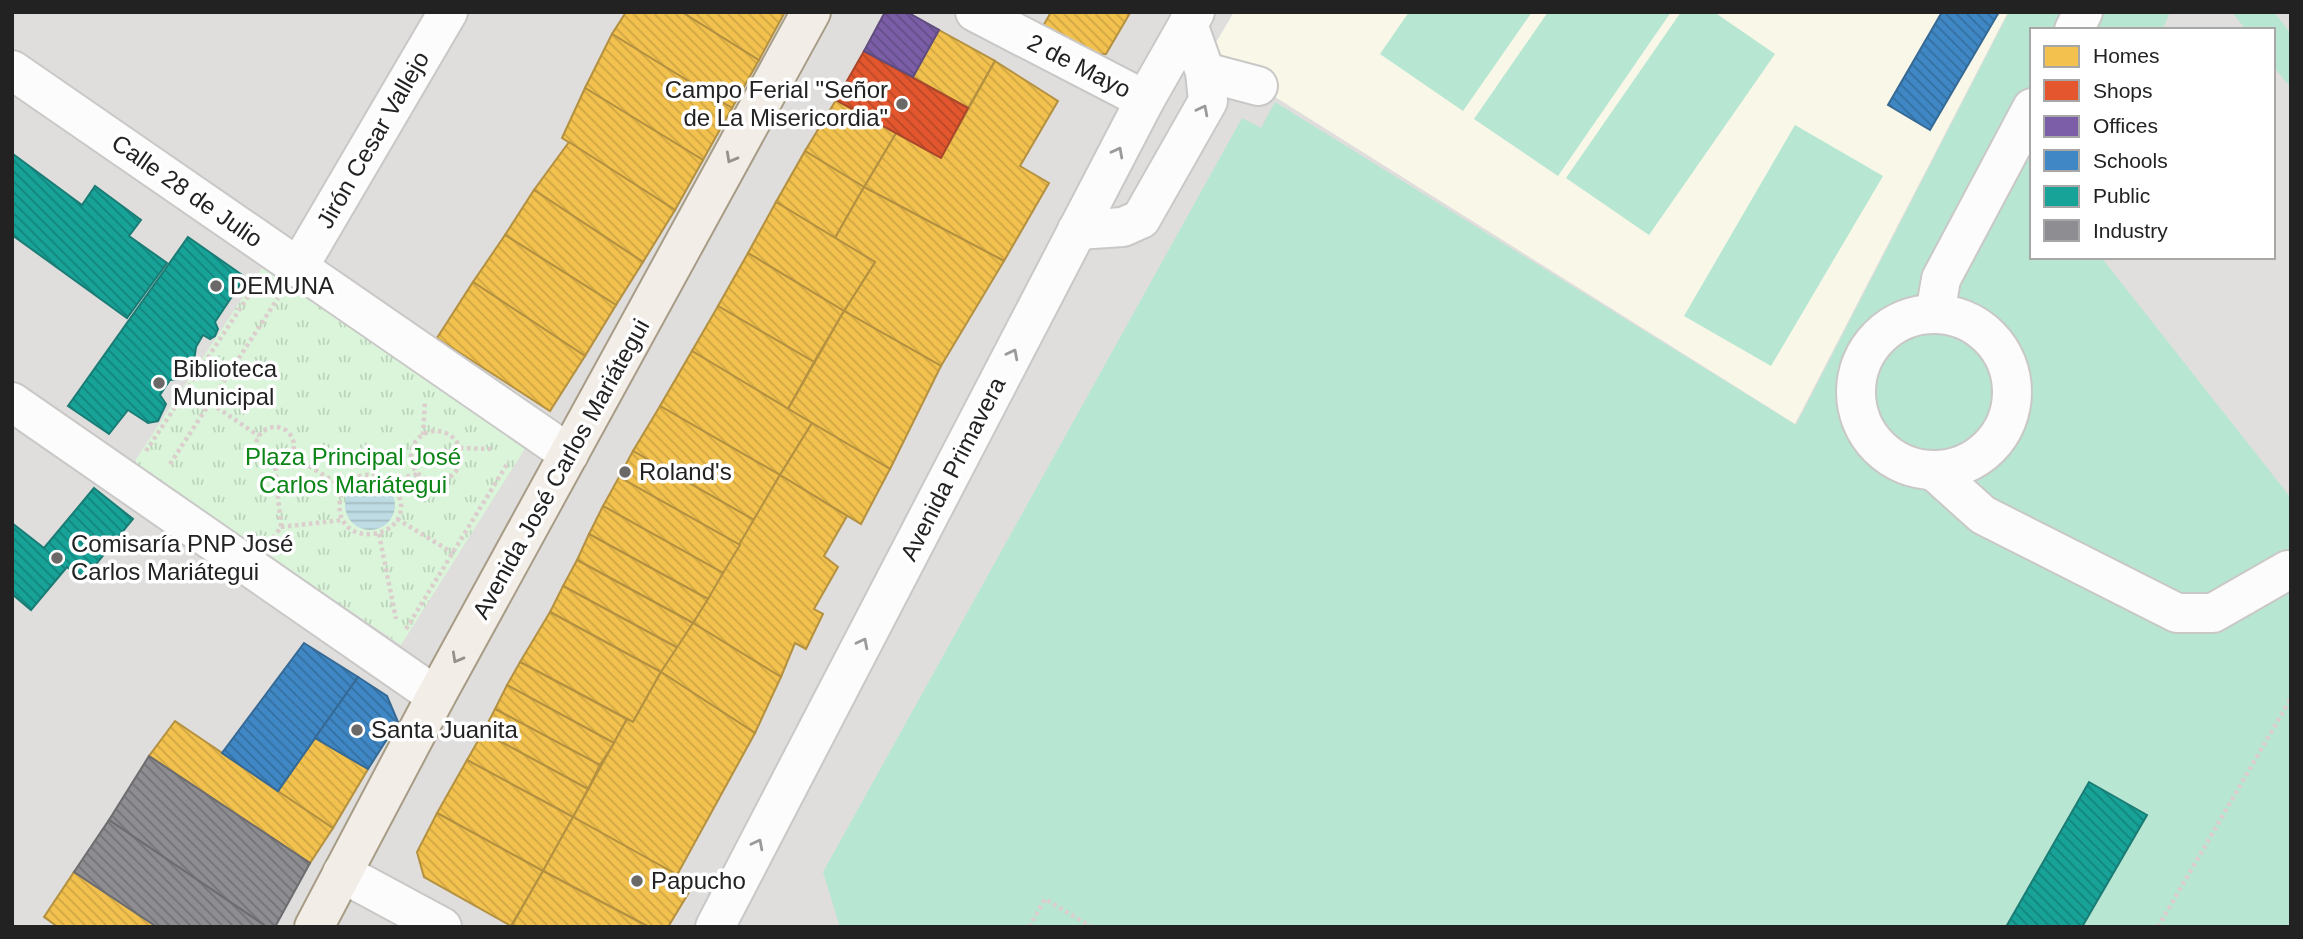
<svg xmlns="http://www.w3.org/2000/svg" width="2303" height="939" font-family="Arial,sans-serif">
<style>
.residential{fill:#dfdedc;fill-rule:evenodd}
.education{fill:#f8f7e8}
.park{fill:url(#park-tufts)}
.pitch{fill:#b7e6d2;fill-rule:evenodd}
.parking{fill:#e0dfde}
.water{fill:url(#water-rules)}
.homes{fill:url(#homes-back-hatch);stroke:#b49141;stroke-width:2}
.shops{fill:url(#shops-back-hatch);stroke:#aa472a;stroke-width:2}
.offices{fill:url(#offices-back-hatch);stroke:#604c7f;stroke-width:2}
.schools{fill:url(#schools-back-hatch);stroke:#366994;stroke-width:2}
.public{fill:url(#public-back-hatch);stroke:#1a7c75;stroke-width:2}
.industry{fill:url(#industry-back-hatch);stroke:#6d6d70;stroke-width:2}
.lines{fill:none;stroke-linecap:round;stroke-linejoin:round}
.minor-casing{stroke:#c9c8c7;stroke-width:42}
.major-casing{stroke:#a79c86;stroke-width:42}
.path{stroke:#dccecd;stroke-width:4.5;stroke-dasharray:3.5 3.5;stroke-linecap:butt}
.minor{stroke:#fdfcfc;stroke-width:38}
.major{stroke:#f3ede7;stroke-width:38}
.oneway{stroke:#9a9a9a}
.oneway2{stroke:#95928e}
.poi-dot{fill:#6a6968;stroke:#fff;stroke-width:2.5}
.labels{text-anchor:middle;stroke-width:7;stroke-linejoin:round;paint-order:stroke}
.street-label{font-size:24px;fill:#222;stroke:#fff}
.poi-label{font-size:24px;fill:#222;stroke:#fff;text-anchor:start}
.park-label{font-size:24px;fill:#0c8416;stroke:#fff}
</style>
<defs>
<pattern id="park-tufts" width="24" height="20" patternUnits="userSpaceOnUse" patternTransform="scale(1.75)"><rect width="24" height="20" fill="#daf5da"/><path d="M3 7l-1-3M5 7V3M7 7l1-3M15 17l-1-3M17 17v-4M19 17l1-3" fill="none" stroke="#bbd2bb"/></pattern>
<pattern id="water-rules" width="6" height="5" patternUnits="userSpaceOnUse" patternTransform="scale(1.75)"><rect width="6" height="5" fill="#bfdbe3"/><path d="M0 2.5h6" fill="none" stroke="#a4bcc2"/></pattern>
<pattern id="homes-back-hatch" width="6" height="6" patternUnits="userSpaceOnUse" patternTransform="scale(1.75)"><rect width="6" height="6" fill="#f2c14e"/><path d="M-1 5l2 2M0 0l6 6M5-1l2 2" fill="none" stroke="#cfa644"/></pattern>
<pattern id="shops-back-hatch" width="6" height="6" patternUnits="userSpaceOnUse" patternTransform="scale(1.75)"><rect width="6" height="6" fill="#e4572e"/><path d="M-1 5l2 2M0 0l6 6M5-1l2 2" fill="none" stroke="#b84827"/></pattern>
<pattern id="offices-back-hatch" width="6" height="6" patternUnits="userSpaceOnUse" patternTransform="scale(1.75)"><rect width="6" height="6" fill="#7b5ea7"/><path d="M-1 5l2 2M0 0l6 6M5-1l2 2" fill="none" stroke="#644d88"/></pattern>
<pattern id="schools-back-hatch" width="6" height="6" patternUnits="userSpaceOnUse" patternTransform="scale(1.75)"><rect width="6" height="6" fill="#3f88c5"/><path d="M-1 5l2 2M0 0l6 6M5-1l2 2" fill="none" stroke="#346fa0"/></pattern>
<pattern id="public-back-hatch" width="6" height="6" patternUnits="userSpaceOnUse" patternTransform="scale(1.75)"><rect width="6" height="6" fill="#17a398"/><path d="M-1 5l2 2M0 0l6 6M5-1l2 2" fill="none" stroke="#14847c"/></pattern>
<pattern id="industry-back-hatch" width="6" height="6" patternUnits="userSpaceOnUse" patternTransform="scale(1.75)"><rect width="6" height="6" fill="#8d8d92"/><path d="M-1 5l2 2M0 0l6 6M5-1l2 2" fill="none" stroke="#737377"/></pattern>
</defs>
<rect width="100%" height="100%" fill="#f0eeeb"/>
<path class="residential" d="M12 12H2291V927H12ZM2032 30H2273V257H2032Z"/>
<polygon class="education" points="1234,12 2008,12 1795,424 1226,66 1215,44"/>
<polygon class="park" points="262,268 526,447 401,645 133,464"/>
<g class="pitch">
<polygon points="1409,12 1532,12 1463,111 1380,54"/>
<polygon points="1548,12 1671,12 1558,176 1474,119"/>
<polygon points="1681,12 1714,12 1775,54 1649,235 1566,178"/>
<path d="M2009 12H2274L2291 34V927H840L823 872 1242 118 1261 128 1275 102 1796 425ZM2032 30H2273V257H2032Z"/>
<polygon points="1795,125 1883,176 1771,366 1684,316"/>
</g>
<g class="parking">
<polygon points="2170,12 2232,12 2246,30 2162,30"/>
<polygon points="2273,66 2291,88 2291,498 2101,257 2273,257"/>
</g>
<circle class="water" cx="370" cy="505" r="25"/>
<g class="homes">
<polygon points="626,12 682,12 759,60 732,108 612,34"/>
<polygon points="682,12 785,12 759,60"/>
<polygon points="1051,12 1129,12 1130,13 1106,54 1090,55 1042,28"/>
<polygon points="939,30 995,61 968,108 913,77"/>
<polygon points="612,34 732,108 703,160 585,88"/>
<polygon points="995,61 1058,101 1020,166 1049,183 1004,261 864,187 896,133 941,158"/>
<polygon points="585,88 703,160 675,210 562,138"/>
<polygon points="836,100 896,133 864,187 805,151"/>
<polygon points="569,142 675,210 643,262 534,190"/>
<polygon points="805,151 864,187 835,238 776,202"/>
<polygon points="864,187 1004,261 941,366 844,311 875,262 835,238"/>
<polygon points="534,190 643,262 616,305 505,235"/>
<polygon points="776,202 875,262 844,311 748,253"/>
<polygon points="505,235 616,305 585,356 473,282"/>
<polygon points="748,253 844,311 814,362 718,306"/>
<polygon points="473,282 585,356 550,411 437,338"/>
<polygon points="718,306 814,362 788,409 692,351"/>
<polygon points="844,311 941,366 890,469 788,409"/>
<polygon points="692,351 812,423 780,475 660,406"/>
<polygon points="660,406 780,475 754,520 633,451"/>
<polygon points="812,423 890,469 861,524 780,475"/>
<polygon points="633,451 754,520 740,545 619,477"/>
<polygon points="780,475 847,516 824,556 838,567 814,609 823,614 806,649 795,643 781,677 693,623"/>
<polygon points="619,477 740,545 723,573 603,506"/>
<polygon points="603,506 723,573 708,599 589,534"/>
<polygon points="589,534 708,599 693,623 577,560"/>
<polygon points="577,560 693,623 678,648 563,586"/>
<polygon points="563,586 678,648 661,672 550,612"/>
<polygon points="550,612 661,672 633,722 520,662"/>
<polygon points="693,623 781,677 755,733 661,672"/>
<polygon points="520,662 627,719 614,743 507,685"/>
<polygon points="661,672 755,733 677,875 573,817 627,719 633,722"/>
<polygon points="507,685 614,743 600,765 495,709"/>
<polygon points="495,709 600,765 588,789 483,732"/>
<polygon points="175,721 333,828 310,863 149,756"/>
<polygon points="483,732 588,789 573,817 467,760"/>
<polygon points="315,738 368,769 333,828 278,791"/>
<polygon points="467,760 573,817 543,871 437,813"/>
<polygon points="437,813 543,871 511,926 424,877 417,852"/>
<polygon points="573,817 694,884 668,927 649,927 543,871"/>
<polygon points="543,871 649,927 511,927"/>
<polygon points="74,872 157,927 58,927 44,917"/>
</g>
<polygon class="shops" points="864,51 968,108 941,158 836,100"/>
<polygon class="offices" points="885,12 907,12 939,30 913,77 864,51"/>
<g class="schools">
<polygon points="1942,12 1999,12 1930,130 1888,105"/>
<polygon points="304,643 358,677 278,791 222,753"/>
<polygon points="358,677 387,696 398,722 368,769 315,738"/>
</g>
<g class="public">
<polygon points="13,154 82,205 95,186 141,220 129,236 167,263 127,318 12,235"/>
<polygon points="188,237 245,277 215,322 218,329 215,336 210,339 203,335 196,347 193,368 182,379 170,380 160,395 166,404 158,421 148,423 128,410 109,434 68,406"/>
<polygon points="94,488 133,519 83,580 67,567 31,610 12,594 12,523 44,548"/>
<polygon points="2089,782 2147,815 2082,927 2006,927"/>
</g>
<g class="industry">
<polygon points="149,756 310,863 275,927 267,927 109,820"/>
<polygon points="109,820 267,927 157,927 74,872"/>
</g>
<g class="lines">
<g class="minor-casing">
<g id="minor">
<polyline points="975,12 1145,100"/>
<polyline points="2074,30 2083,12"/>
<polyline points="12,70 569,454"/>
<polyline points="1205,72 1258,86"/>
<polyline points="1077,230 1123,227 1141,219 1208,101 1205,72 1188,24"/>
<polyline points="298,268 448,12"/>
<polyline points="1935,314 1941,279 2032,108"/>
<circle cx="1934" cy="392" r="78"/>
<polyline points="12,402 436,696"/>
<polyline points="1933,470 1983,515 2177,613 2213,613 2288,570"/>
<polyline points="342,873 442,927"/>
<polyline points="715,927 1145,100 1195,12"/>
</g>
</g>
<g class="major-casing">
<polyline id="major" points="314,927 436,696 811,12"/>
</g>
<g class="path">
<polyline points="188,388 259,436"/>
<circle cx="275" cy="446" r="19"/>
<circle cx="436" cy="456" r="25"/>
<polyline points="423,435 425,401"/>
<polyline points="460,448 491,449"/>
<polyline points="146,451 257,283"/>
<polyline points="291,455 345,488"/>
<polyline points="170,464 278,298"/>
<path d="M388 479C437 535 332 559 340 500 342 489 349 480 360 476 372 472 380 479 391 479 400 478 410 476 418 474"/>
<polyline points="397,519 453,553"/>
<polyline points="281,527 343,520"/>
<polyline points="379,534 396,619"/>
<polyline points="273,538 281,527 275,465"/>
<polyline points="406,629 509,461"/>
<polyline points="1029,927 1045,899 1092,927"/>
<polyline points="2158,927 2291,698"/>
</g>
<use href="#minor" class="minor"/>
<use href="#major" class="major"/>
</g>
<defs><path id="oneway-chevron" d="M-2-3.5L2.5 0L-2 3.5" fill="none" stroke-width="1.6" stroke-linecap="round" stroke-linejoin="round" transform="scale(1.75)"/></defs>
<g class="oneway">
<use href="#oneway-chevron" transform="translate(1203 110) rotate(-63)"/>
<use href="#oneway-chevron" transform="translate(1118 152) rotate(-62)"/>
<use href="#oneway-chevron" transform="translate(1013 354) rotate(-63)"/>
<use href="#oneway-chevron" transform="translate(863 643) rotate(-63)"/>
<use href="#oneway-chevron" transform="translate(758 844) rotate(-63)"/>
</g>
<g class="oneway2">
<use href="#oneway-chevron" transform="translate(731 158) rotate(119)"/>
<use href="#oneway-chevron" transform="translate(457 658) rotate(119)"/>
</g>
<g class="poi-dot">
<circle cx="902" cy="104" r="7"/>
<circle cx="216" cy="286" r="7"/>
<circle cx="159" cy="383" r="7"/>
<circle cx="625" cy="472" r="7"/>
<circle cx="57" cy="558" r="7"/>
<circle cx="357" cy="730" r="7"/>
<circle cx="637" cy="881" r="7"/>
</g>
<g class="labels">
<g class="street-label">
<text transform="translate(1079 66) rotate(27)" y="8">2 de Mayo</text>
<text transform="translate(373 140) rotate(-60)" y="8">Jirón Cesar Vallejo</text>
<text transform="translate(187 191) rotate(35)" y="8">Calle 28 de Julio</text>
<text transform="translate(561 469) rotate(-61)" y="8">Avenida José Carlos Mariátegui</text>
<text transform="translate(953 469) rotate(-63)" y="8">Avenida Primavera</text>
</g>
<g class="poi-label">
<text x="888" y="98" text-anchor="end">Campo Ferial "Señor<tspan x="888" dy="28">de La Misericordia"</tspan></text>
<text x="230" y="294">DEMUNA</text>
<text x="173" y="377">Biblioteca<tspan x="173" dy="28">Municipal</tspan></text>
<text x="639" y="480">Roland's</text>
<text x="71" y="552">Comisaría PNP José<tspan x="71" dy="28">Carlos Mariátegui</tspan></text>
<text x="371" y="738">Santa Juanita</text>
<text x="651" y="889">Papucho</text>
</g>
<g class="park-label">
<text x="353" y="465">Plaza Principal José<tspan x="353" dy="28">Carlos Mariátegui</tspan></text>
</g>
</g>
<rect width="2303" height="939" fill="none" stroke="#222222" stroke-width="28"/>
<rect x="2030" y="28" width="245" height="231" fill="#ffffff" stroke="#a7a7a7" stroke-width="2"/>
<rect x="2044" y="46" width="35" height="21" fill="#f2c14e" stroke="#a7a7a7" stroke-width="2"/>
<text x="2093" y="63" font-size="21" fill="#222222">Homes</text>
<rect x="2044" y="80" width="35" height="21" fill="#e4572e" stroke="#a7a7a7" stroke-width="2"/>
<text x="2093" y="98" font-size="21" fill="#222222">Shops</text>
<rect x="2044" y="116" width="35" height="21" fill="#7b5ea7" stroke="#a7a7a7" stroke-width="2"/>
<text x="2093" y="133" font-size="21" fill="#222222">Offices</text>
<rect x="2044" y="150" width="35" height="21" fill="#3f88c5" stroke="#a7a7a7" stroke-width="2"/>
<text x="2093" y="168" font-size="21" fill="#222222">Schools</text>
<rect x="2044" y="186" width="35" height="21" fill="#17a398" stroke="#a7a7a7" stroke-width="2"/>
<text x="2093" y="203" font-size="21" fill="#222222">Public</text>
<rect x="2044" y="220" width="35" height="21" fill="#8d8d92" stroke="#a7a7a7" stroke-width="2"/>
<text x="2093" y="238" font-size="21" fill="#222222">Industry</text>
</svg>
